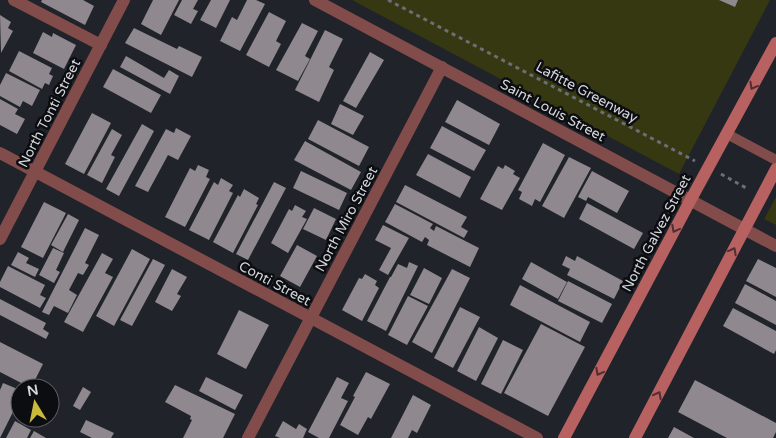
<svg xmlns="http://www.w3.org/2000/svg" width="776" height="438" font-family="'Varela Round',sans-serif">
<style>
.green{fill:#363812}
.building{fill:#8f888f}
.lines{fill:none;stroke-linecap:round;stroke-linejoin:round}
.path{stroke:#6b6e74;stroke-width:3;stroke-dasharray:4 4;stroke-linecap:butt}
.lane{stroke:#824c4b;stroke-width:10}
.street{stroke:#824c4b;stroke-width:12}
.secondary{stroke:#b76160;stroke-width:12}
.oneway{stroke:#502f30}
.labels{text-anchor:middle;stroke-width:5;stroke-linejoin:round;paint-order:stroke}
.street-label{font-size:14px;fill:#d4d6db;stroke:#0b0d10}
</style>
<rect width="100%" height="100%" fill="#20232a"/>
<g class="green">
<polygon points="352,0 770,0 679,174"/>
<polygon points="776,197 776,225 764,219"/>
</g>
<g class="building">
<polygon points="42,0 83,0 94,6 85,25 41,2"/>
<polygon points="153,0 179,0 161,35 141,24"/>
<polygon points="182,0 198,0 193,9 198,11 191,24 174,15"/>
<polygon points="211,0 230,0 216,28 200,20"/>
<polygon points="247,0 256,0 265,4 240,51 220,41 232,17 237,20"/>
<polygon points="719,0 738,0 735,7"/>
<polygon points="269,12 286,21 276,41 281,44 269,67 246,55"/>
<polygon points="0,15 11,22 8,28 13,31 1,53"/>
<polygon points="302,23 318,31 305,56 310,59 298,81 276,70"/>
<polygon points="134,28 177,49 179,46 202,57 192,77 125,43"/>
<polygon points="325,30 343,39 329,67 334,70 319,102 295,90"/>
<polygon points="43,32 52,37 53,33 76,45 64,69 33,53"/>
<polygon points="19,51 52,68 49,74 53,76 49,85 45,83 42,89 9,71"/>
<polygon points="370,52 384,60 356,108 343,101"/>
<polygon points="126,56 164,78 169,70 179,76 170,94 120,67"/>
<polygon points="113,69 161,95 151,113 103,87"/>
<polygon points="6,73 40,90 32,106 23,101 20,107 0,96 0,85"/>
<polygon points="0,99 18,109 15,114 25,119 17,134 0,125"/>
<polygon points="457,100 500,124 489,145 445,122"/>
<polygon points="340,104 364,116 353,135 331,124"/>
<polygon points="92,113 111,123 84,174 65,164"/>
<polygon points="318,120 369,147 359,166 308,139"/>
<polygon points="142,124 154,131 119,196 106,189"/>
<polygon points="442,126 486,150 474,171 430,148"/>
<polygon points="176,128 191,136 178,160 168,155 148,192 135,186 166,129 174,133"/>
<polygon points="112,129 122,135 111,155 115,157 102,183 87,175"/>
<polygon points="305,141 361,172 351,190 294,160"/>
<polygon points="543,143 565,155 540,202 535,199 532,206 519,199 522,192 518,190"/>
<polygon points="428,154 471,177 460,198 416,175"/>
<polygon points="569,157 591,168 564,218 542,206"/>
<polygon points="198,165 209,170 206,177 210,179 185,227 165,217 190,168 195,171"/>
<polygon points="505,165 515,171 513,174 520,178 502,210 480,199 498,166 503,169"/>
<polygon points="301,171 347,193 339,210 293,188"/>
<polygon points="592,171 629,191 617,213 588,197 586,201 578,197"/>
<polygon points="221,178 233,185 229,191 233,193 209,240 189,230 214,182 218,185"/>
<polygon points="274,182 286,188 248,260 236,254"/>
<polygon points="405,185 467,217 461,227 468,231 464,238 396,202"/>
<polygon points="244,189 259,198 256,204 258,205 233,253 213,242 238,195 240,197"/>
<polygon points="44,202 66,213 43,258 21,247"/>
<polygon points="587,203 643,233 634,249 579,219"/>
<polygon points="395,204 433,224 430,228 434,231 436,226 479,248 470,267 427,245 429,240 425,237 422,242 385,222"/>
<polygon points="295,205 306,211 302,217 307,219 288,253 271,243 289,209 292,211"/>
<polygon points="314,208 336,219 326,240 303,229"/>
<polygon points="68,214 79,220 63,252 51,245"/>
<polygon points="383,225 409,238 388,275 379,270 391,248 375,240"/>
<polygon points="85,228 99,235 85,263 89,265 83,275 78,273 69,290 77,295 68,313 54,306 49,315 42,312"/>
<polygon points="297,245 317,256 300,287 280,276"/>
<polygon points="53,248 64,253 56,270 60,272 54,283 39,275"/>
<polygon points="132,249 150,259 114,326 96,316"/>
<polygon points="18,252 29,258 26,263 39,269 35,277 11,265"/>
<polygon points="102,253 113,259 105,273 113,277 83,332 64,322"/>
<polygon points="566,256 575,261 577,256 623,281 614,299 567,275 570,269 562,265"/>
<polygon points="153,259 165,265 132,326 120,320"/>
<polygon points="758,259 776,268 776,297 746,281"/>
<polygon points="409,262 418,266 386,331 367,321 390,277 391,277 398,264 407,268"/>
<polygon points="531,262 567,282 558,299 522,279"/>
<polygon points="8,266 45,285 40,295 46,298 40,308 0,287 0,282"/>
<polygon points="424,268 442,278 429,304 410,295"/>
<polygon points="172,269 187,277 177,294 181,296 172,311 155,302"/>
<polygon points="452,269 470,278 432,353 412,342"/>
<polygon points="365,274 377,281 375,285 379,288 362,321 342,310 359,278 362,279"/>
<polygon points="568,281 612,304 602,323 558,301"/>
<polygon points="745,284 776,301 776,325 735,303"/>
<polygon points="520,285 590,322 580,342 510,305"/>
<polygon points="408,296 428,306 407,345 388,335"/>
<polygon points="0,299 46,323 43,329 49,333 46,339 0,315"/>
<polygon points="460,307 480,317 453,368 434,358"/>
<polygon points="733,308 776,331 776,350 774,354 723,326"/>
<polygon points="239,310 269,325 246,369 217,354"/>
<polygon points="541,324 585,347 548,416 504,393"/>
<polygon points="479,327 498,338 476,381 457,371"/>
<polygon points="503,340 523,350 501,394 481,384"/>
<polygon points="0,342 43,364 31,388 0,372"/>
<polygon points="366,372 390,384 371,419 368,417 358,435 340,425 355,397 353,396"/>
<polygon points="206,377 243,395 235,410 199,391"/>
<polygon points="337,377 349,383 341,398 348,401 329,438 319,438 308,432"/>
<polygon points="695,380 776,423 776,432 773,438 727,438 678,412"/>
<polygon points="3,383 20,390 20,398 0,438 0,390"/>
<polygon points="175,385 235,414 223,438 183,438 192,420 190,419 191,416 165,402"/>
<polygon points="83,387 91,392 80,410 73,406"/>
<polygon points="413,395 431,405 417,433 412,430 408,438 391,438"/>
<polygon points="86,420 114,433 111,438 92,438 80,432"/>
<polygon points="15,421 31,430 27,438 6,438"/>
<polygon points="283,421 296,429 299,424 307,429 303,438 280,438 275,436"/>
<polygon points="674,427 694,438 668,438"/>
<polygon points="34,431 46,438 30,438"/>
</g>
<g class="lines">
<g class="path">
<polyline points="388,0 695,161"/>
<polyline points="721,174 748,189"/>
</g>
<polyline class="lane" points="727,134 776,160"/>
<g class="street">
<polyline points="14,0 101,45"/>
<polyline points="315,0 776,246"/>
<polyline points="0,153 537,438"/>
<polyline points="0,239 124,0"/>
<polyline points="248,438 442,67"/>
</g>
<g class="secondary">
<polyline points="564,438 690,201 776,43"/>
<polyline points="635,438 776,169"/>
</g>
</g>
<defs><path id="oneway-chevron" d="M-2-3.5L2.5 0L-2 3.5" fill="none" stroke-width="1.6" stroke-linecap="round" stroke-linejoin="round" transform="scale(1.25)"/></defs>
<g class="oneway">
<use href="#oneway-chevron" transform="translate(753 86) rotate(119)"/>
<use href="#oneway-chevron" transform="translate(675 229) rotate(118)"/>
<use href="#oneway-chevron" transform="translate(733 251) rotate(-62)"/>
<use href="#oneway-chevron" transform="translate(599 372) rotate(118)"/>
<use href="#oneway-chevron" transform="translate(658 395) rotate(-62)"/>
</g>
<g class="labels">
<g class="street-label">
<text transform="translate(587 92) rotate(28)" y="5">Lafitte Greenway</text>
<text transform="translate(553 110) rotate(28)" y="5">Saint Louis Street</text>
<text transform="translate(49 113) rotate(-63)" y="5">North Tonti Street</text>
<text transform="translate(346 219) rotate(-62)" y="5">North Miro Street</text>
<text transform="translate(656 233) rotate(-62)" y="5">North Galvez Street</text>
<text transform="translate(275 283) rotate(28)" y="5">Conti Street</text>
</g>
</g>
<g transform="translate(35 403) rotate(350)"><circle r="24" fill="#0b0d10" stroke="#5b5d61"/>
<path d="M0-4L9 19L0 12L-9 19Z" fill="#c9ba3a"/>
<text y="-8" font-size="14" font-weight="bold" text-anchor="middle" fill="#d4d6db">N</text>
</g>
</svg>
